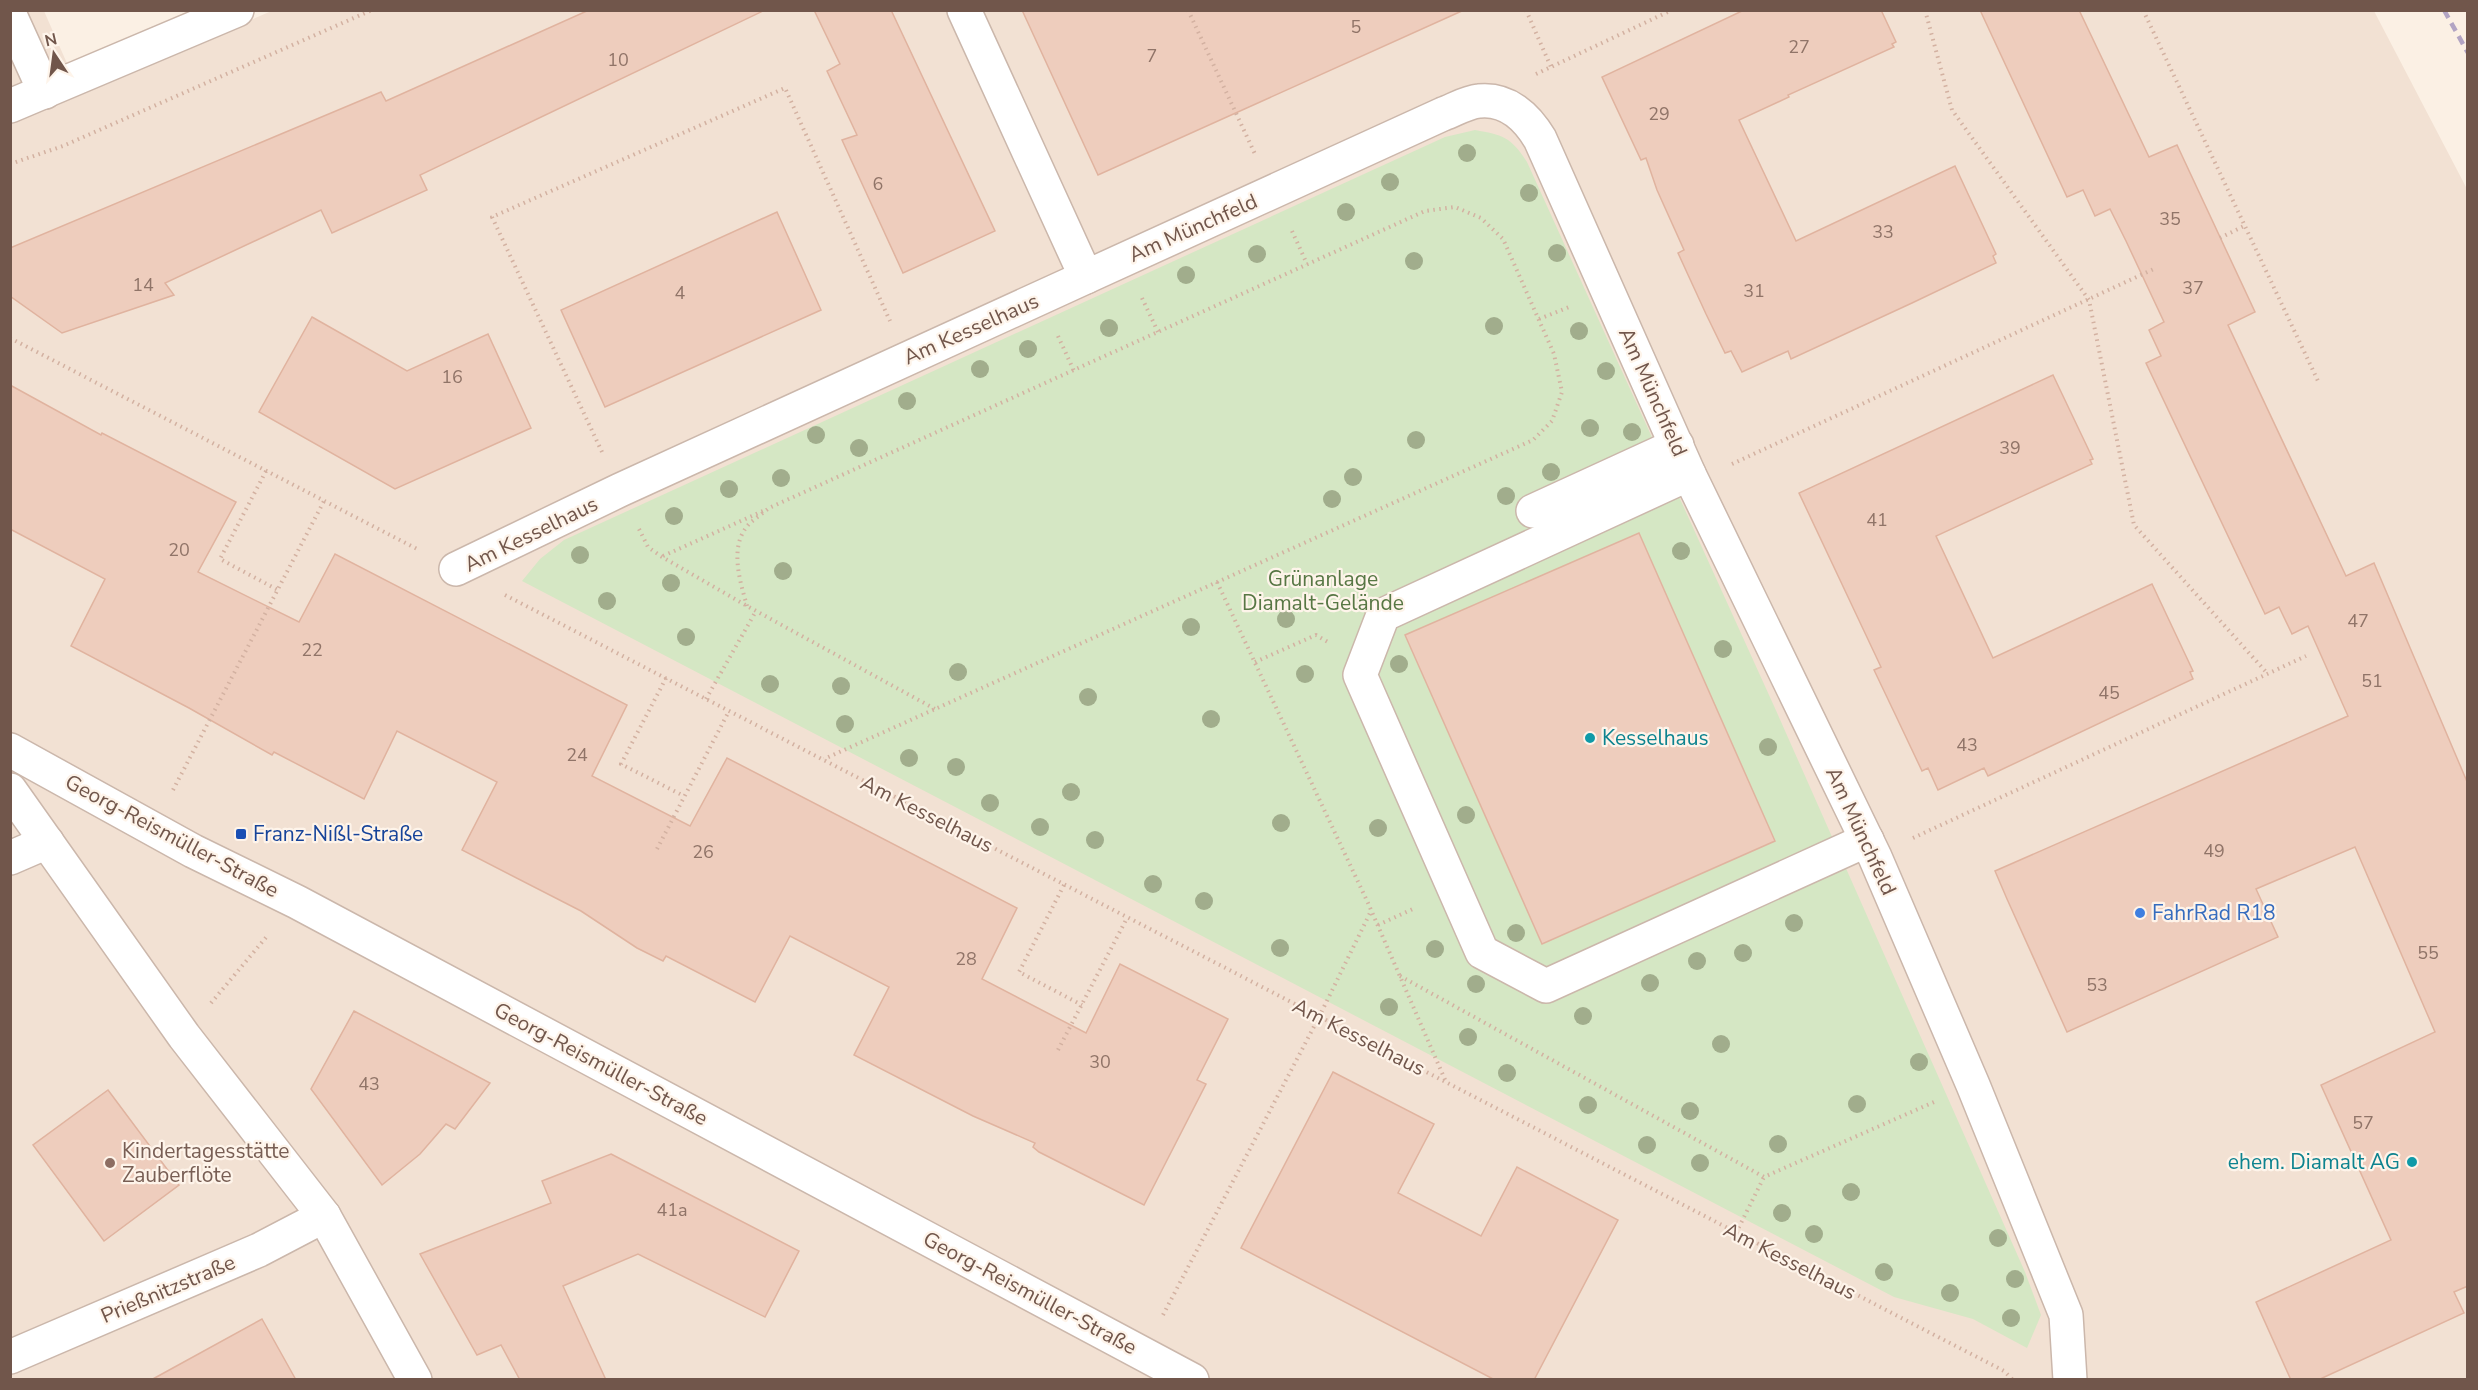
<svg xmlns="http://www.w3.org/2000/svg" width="2478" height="1390" font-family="'Nunito Sans',sans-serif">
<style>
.residential{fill:#f2e1d3}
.green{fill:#d5e7c4}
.building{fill:#eecdbd;stroke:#e0b39f;stroke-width:1.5}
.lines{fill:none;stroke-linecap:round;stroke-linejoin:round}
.minor-casing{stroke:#cbb7ab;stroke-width:36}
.path{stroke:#d3b1a1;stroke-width:4;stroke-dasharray:1.5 4.5;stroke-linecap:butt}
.minor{stroke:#fff;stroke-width:33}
.rail{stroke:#b2a4c3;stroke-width:4.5;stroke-dasharray:9 6;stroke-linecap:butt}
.tree{fill:#a1ad8c}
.culture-dot{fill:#0f9aa8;stroke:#fef4ea;stroke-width:2}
.transit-dot{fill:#1a4fb4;stroke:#fef4ea;stroke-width:2}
.shop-dot{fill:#3f7fe0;stroke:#fef4ea;stroke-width:2}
.education-dot{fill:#8d6e63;stroke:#fef4ea;stroke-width:2}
.labels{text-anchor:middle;stroke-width:4.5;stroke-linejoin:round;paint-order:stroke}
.number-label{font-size:18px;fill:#907468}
.street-label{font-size:21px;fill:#71564b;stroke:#fef4ea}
.park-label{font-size:21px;fill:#577744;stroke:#fef4ea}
.culture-label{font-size:21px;fill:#0d838f;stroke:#fef4ea;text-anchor:start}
.transit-label{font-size:21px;fill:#164399;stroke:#fef4ea;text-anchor:start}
.shop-label{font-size:21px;fill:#366cbe;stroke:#fef4ea;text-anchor:start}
.education-label{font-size:21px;fill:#785e54;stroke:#fef4ea;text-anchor:start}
</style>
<rect width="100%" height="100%" fill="#fbf0e4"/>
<polygon class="residential" points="274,10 2374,11 2467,189 2467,1379 11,1379 10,11 44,11 80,93"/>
<path class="green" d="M1475 130C1503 135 1511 137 1527 162L1774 706 2025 1272 2041 1315 2027 1348 1973 1319 1894 1297 522 581 540 559 564 540 1445 137Z"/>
<g class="building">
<polygon points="589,10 765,10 420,175 427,190 332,233 321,210 165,283 174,295 62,333 10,296 10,248 381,92 386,101"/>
<polygon points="814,10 891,10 995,231 903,273 842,140 857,135 827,71 840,64"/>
<polygon points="1022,10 1464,10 1098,175"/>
<polygon points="1744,10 1881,10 1896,42 1892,44 1894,47 1788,95 1789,97 1739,120 1796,241 1955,166 1996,254 1993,256 1996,263 1912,303 1791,359 1788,351 1742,372 1731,351 1725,353 1706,314 1678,253 1684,250 1657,190 1646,158 1641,160 1602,77"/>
<polygon points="1980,10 2079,10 2149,157 2177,145 2255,312 2228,325 2346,576 2374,563 2468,784 2468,1286 2454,1292 2464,1313 2318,1380 2291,1380 2256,1302 2391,1240 2321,1085 2435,1032 2355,847 2256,889 2278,937 2067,1032 2007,899 1995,871 2348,716 2308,626 2292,634 2279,607 2265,614 2146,363 2161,356 2149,330 2164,322 2126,241 2110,209 2095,216 2083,190 2067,197"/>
<polygon points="777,212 821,310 605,407 561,310"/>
<polygon points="312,317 407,371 488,334 531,428 395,489 259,412"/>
<polygon points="2053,375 2093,459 2090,460 2092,464 1936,536 1993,658 2152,584 2193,671 2190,672 2193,679 1988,776 1984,768 1938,790 1928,768 1922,771 1895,714 1874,670 1881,667 1799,493"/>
<polygon points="10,385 101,435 102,433 236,502 198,572 299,622 335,554 627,705 592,776 690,826 727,758 1017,908 982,979 1086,1033 1120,964 1228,1019 1197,1080 1206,1084 1144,1205 1039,1152 1033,1147 1035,1143 973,1116 854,1055 889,987 790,936 755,1002 666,956 663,961 637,948 581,911 462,850 497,782 397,731 364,799 274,752 272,755 189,708 71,646 105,579 10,529"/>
<polygon points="1639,533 1775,841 1542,944 1405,635"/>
<polygon points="354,1011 490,1083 455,1129 446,1124 420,1154 382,1185 311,1089"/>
<polygon points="1333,1072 1434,1124 1398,1193 1481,1236 1517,1167 1618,1220 1534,1380 1495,1380 1241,1248"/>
<polygon points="108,1090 179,1185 104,1241 33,1145"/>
<polygon points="611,1154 799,1251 765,1317 638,1254 563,1286 606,1380 520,1380 501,1345 477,1355 420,1254 551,1203 542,1181"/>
<polygon points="262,1319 296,1380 151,1380"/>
</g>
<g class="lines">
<g class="minor-casing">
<g id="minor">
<path d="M964 10 1086 277 1443 114C1454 110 1467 102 1479 101 1507 98 1527 117 1540 139L1689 474 1875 857 1973 1085 2066 1315 2070 1380"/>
<polyline points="10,15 45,92"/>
<polyline points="10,106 237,10"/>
<polyline points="1689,474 1383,615 1360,675 1482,952 1546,986 1867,840"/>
<polyline points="1533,511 1677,445"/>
<polyline points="456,569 620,490 1086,277"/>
<polyline points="10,750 193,851 297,902 1192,1380"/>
<polyline points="10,790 184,1036 324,1216 415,1380"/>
<polyline points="10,858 47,842"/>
<polyline points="10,1357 259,1250 324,1216"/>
</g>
</g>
<g class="path">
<polyline points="1188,10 1255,154"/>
<polyline points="1526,10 1551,67"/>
<polyline points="1925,10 1952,110 2089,300 2134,525 2267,673"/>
<polyline points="2143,10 2318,381"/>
<polyline points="1536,74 1672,10"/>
<polyline points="10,164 63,146 372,10"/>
<polyline points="1292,231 1307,264"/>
<polyline points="2220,238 2244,226"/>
<polyline points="1142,298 1158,332"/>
<polyline points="1539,319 1569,307"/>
<polyline points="1058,336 1074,371"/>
<polyline points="10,338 419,550"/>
<polyline points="602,452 492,217 785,88 890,321"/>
<polyline points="1732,464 2156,268"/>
<polyline points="266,471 220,559 278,590"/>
<polyline points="639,529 648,547 662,557 747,606 935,709"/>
<polyline points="663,556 763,511"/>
<polyline points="1217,582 1368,903 1446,1082"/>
<polyline points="505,595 2004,1371 2013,1380"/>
<path d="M747 606C740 581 728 545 750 523 756 518 763 513 769 508L1425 211 1455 207 1481 218 1503 239 1554 354 1562 392 1552 421 1533 440 824 759"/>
<polyline points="1255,662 1316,635 1328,642"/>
<polyline points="666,678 621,764 684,796"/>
<polyline points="706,699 756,611"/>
<polyline points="173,790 324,501"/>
<polyline points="1913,838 2306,656"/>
<polyline points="657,849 729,711"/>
<polyline points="1064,885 1019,972 1082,1005"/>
<polyline points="1378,925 1415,908"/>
<polyline points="1400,976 1764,1177 1934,1102"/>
<polyline points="211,1003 268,935"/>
<polyline points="1058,1050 1127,918"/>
<polyline points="1736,1233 1764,1177"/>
<polyline points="1163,1315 1319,1017 1371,911"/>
</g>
<use href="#minor" class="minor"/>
<polyline class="rail" points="2444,10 2468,53"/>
</g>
<g class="tree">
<circle cx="1467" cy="153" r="9"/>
<circle cx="1390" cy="182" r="9"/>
<circle cx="1529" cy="193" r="9"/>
<circle cx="1346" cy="212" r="9"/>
<circle cx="1557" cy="253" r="9"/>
<circle cx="1257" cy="254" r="9"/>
<circle cx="1414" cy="261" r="9"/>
<circle cx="1186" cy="275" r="9"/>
<circle cx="1494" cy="326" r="9"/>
<circle cx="1109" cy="328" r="9"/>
<circle cx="1579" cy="331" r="9"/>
<circle cx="1028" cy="349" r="9"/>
<circle cx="980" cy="369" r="9"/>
<circle cx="1606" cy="371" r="9"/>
<circle cx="907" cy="401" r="9"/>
<circle cx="1590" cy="428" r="9"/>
<circle cx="1632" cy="432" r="9"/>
<circle cx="816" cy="435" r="9"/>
<circle cx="1416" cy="440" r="9"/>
<circle cx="859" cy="448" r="9"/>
<circle cx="1551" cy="472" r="9"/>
<circle cx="1353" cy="477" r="9"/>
<circle cx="781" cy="478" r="9"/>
<circle cx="729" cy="489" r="9"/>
<circle cx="1506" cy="496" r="9"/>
<circle cx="1332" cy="499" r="9"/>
<circle cx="674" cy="516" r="9"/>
<circle cx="1681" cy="551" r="9"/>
<circle cx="580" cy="555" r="9"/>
<circle cx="783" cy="571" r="9"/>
<circle cx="671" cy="583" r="9"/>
<circle cx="607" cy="601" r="9"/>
<circle cx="1286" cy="619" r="9"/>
<circle cx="1191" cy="627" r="9"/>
<circle cx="686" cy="637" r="9"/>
<circle cx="1723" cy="649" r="9"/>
<circle cx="1399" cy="664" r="9"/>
<circle cx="958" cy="672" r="9"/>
<circle cx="1305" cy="674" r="9"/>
<circle cx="770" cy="684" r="9"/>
<circle cx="841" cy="686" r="9"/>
<circle cx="1088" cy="697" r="9"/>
<circle cx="1211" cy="719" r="9"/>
<circle cx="845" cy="724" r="9"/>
<circle cx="1768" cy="747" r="9"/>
<circle cx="909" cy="758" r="9"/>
<circle cx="956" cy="767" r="9"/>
<circle cx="1071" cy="792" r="9"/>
<circle cx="990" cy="803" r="9"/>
<circle cx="1466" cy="815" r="9"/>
<circle cx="1281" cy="823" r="9"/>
<circle cx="1040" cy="827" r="9"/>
<circle cx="1378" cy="828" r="9"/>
<circle cx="1095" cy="840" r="9"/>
<circle cx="1153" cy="884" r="9"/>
<circle cx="1204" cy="901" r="9"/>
<circle cx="1794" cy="923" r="9"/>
<circle cx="1516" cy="933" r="9"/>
<circle cx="1280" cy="948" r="9"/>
<circle cx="1435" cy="949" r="9"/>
<circle cx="1743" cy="953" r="9"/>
<circle cx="1697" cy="961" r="9"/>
<circle cx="1650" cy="983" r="9"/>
<circle cx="1476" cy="984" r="9"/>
<circle cx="1389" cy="1007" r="9"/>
<circle cx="1583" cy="1016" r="9"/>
<circle cx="1468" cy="1037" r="9"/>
<circle cx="1721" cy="1044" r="9"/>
<circle cx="1919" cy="1062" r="9"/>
<circle cx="1507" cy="1073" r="9"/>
<circle cx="1857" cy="1104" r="9"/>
<circle cx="1588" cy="1105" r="9"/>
<circle cx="1690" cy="1111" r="9"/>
<circle cx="1778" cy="1144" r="9"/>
<circle cx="1647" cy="1145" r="9"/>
<circle cx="1700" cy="1163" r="9"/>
<circle cx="1851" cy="1192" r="9"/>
<circle cx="1782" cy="1213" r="9"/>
<circle cx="1814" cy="1234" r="9"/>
<circle cx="1998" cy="1238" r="9"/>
<circle cx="1884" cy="1272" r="9"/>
<circle cx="2015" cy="1279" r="9"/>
<circle cx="1950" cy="1293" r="9"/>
<circle cx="2011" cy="1318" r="9"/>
</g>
<g class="culture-dot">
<circle cx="1590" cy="738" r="6"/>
<circle cx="2412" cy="1162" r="6"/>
</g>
<rect class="transit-dot" x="235" y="828" width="12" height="12" rx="3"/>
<circle class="shop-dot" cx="2140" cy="913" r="6"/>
<circle class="education-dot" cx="110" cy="1163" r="6"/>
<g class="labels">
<g class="number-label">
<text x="1356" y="33">5</text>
<text x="1799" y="53">27</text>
<text x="1152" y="62">7</text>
<text x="618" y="66">10</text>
<text x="1659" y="120">29</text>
<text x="878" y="190">6</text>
<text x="2170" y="225">35</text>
<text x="1883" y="238">33</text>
<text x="143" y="291">14</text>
<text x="2193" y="294">37</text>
<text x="1754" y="297">31</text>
<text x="680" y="299">4</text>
<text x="452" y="383">16</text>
<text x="2010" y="454">39</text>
<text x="1877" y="526">41</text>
<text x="179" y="556">20</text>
<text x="2358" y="627">47</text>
<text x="312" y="656">22</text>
<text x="2372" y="687">51</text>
<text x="2109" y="699">45</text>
<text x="1967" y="751">43</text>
<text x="577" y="761">24</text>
<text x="2214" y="857">49</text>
<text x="703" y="858">26</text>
<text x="2428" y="959">55</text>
<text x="966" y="965">28</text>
<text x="2097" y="991">53</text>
<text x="1100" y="1068">30</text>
<text x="369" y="1090">43</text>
<text x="2363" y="1129">57</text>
<text x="672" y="1216">41a</text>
</g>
<g class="street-label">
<text transform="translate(1193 228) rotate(-24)" y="7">Am Münchfeld</text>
<text transform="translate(971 329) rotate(-24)" y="7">Am Kesselhaus</text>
<text transform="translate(1653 392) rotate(66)" y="7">Am Münchfeld</text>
<text transform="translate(531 534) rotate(-26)" y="7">Am Kesselhaus</text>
<text transform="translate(927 814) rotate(27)" y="7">Am Kesselhaus</text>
<text transform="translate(1861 831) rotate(65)" y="7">Am Münchfeld</text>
<text transform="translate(172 836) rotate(28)" y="7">Georg-Reismüller-Straße</text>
<text transform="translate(1359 1037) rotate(27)" y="7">Am Kesselhaus</text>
<text transform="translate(601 1064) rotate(28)" y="7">Georg-Reismüller-Straße</text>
<text transform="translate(1790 1261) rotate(27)" y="7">Am Kesselhaus</text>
<text transform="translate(168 1289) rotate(-23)" y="7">Prießnitzstraße</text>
<text transform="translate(1030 1293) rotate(28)" y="7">Georg-Reismüller-Straße</text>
</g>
<g class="park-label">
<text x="1323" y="586">Grünanlage<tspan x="1323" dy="24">Diamalt-Gelände</tspan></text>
</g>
<g class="culture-label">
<text x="1602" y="745">Kesselhaus</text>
<text x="2400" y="1169" text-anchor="end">ehem. Diamalt AG</text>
</g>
<g class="transit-label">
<text x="253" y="841">Franz-Nißl-Straße</text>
</g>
<g class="shop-label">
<text x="2152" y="920">FahrRad R18</text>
</g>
<g class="education-label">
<text x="122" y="1158">Kindertagesstätte<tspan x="122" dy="24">Zauberflöte</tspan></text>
</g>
</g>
<rect width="2478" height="1390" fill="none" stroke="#71564b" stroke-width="24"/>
<g transform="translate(54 54) rotate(347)" stroke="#fef4ea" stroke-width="4.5" paint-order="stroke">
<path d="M0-4.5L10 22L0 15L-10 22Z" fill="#71564b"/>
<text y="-9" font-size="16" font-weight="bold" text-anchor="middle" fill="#71564b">N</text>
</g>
</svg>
